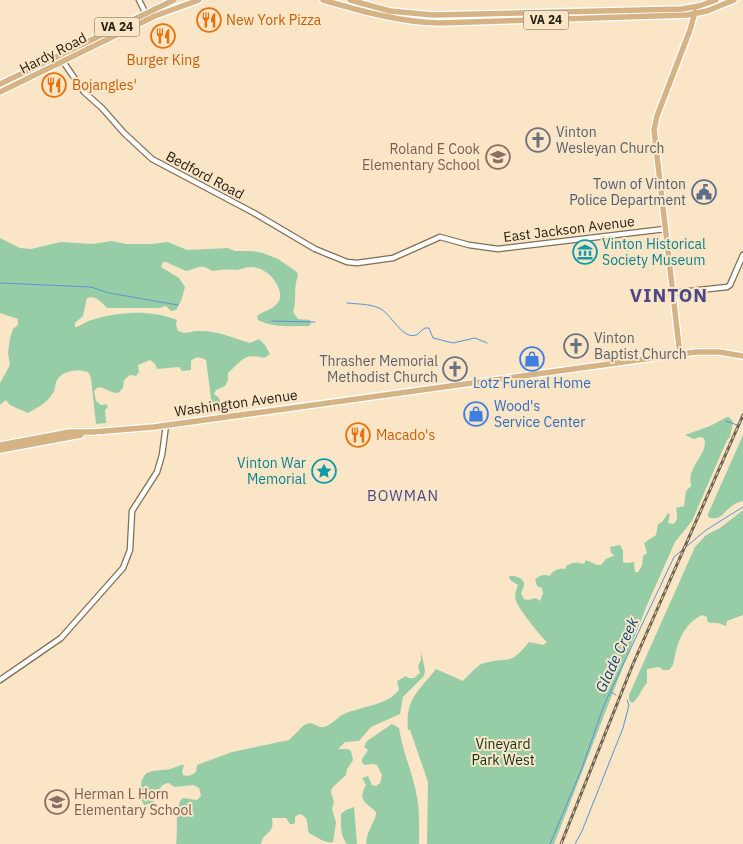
<svg xmlns="http://www.w3.org/2000/svg" width="743" height="844" font-family="'IBM Plex Sans',sans-serif">
<style>
.green{fill:#97cda6}
.lines{fill:none;stroke-linecap:round;stroke-linejoin:round}
.stream{stroke:#5893d6;stroke-width:1}
.minor-casing{stroke:#816f53;stroke-width:7}
.major-casing{stroke:#fff;stroke-width:8}
.minor{stroke:#fff;stroke-width:4.5}
.major{stroke:#d6b385;stroke-width:5.5}
.rail-casing{stroke:#6f6351;stroke-width:3}
.rail{stroke:#fae5c7;stroke-width:1;stroke-dasharray:4;stroke-linecap:butt}
.labels{text-anchor:middle;stroke-width:4;stroke-linejoin:round;paint-order:stroke}
.shield{fill:#fae5c7;stroke:#675c4a;stroke-width:1}
.shield-label{font-size:12px;font-weight:bold;fill:#282115}
.food-label{font-size:14px;fill:#c56008;stroke:#fae5c7;text-anchor:start}
.street-label{font-size:14px;fill:#282115;stroke:#fae5c7}
.worship-label{font-size:14px;fill:#5b616d;stroke:#fae5c7;text-anchor:start}
.education-label{font-size:14px;fill:#785e54;stroke:#fae5c7;text-anchor:end}
.service-label{font-size:14px;fill:#4e5e75;stroke:#fae5c7;text-anchor:end}
.culture-label{font-size:14px;fill:#0d838f;stroke:#fae5c7;text-anchor:start}
.shop-label{font-size:14px;fill:#366cbe;stroke:#fae5c7}
.park-label{font-size:14px;fill:#0f331d;stroke:#fae5c7}
.neighbourhood-label{font-size:15px;letter-spacing:1px;fill:#4d4988;stroke:#fae5c7}
.water-label{font-size:15px;font-style:italic;fill:#014582;stroke:#fae5c7}
.district-label{font-size:19px;font-weight:bold;letter-spacing:1px;fill:#4d4988;stroke:#fae5c7}
</style>
<rect width="100%" height="100%" fill="#fae5c7"/>
<g class="green">
<path d="M0 238 20 248 31 249 61 242 92 244 112 241 126 244H151L168 242 187 250 228 248 235 251H252L263 253 278 259 297 272 298 276C293 287 297 301 293 312L298 319 310 320 311 324 309 326C292 326 273 328 258 320L257 316C264 310 274 310 279 301 282 295 279 288 276 283 271 274 261 267 251 267 245 267 240 270 235 270 227 269 220 270 212 271 201 263 198 268 186 271L166 262H163L161 267 179 278 185 287 181 301 176 310 171 311 166 306 159 308H107C101 302 96 295 87 298L83 316 75 323V327H77C83 324 89 320 95 319 121 311 152 310 177 320L176 325 178 331C188 335 188 331 198 331 215 330 234 338 250 343L259 339 265 345 270 354 264 358C243 352 241 362 228 373V380L225 386 216 390 214 394 219 398 221 406 217 408 212 406 206 360C201 357 195 356 191 361V370L182 371 179 367 157 369 155 364 150 360 138 365 139 372 136 376 130 375 124 380 123 388 118 393C110 393 106 388 98 387L94 391 96 401 101 405 106 404 108 407 105 410 106 423 96 424 91 378 88 372C77 369 62 370 56 382 55 386 55 390 53 393 47 403 37 408 28 413L10 405 6 400 0 405V383L10 365 8 353 10 338 13 329 18 325V319L0 313Z"/>
<path d="M727 417H729L733 422 730 437 727 440 692 521 675 542 647 605 554 844H427L428 782 410 730H408C405 699 418 692 436 669L463 681C469 675 477 665 484 663 510 656 509 667 529 642L543 645 547 642C541 637 518 608 516 601 514 594 516 591 518 585L510 580 509 576C514 575 525 578 524 585 524 588 522 590 521 593L524 599 528 600 536 598 540 601 543 593 542 588 537 586 535 580C539 575 544 574 550 576 553 570 559 568 566 569V566C573 562 577 562 584 564L586 560 597 565H601L606 559 613 556 614 555 611 553 610 547 620 545 623 551V562L626 563 634 562 635 572H638L642 566 643 556 647 553 644 543 656 535 658 524 662 522 668 513 670 514 668 523 673 524C679 520 677 514 676 508L684 506 686 491 691 486C690 480 690 474 693 469 697 459 708 449 704 438L700 437 694 439 685 435 710 426Z"/>
<path d="M743 435V501C739 502 735 503 732 506 723 512 720 522 708 517V514Z"/>
<path d="M743 510V615L727 621 726 626 718 623H710L707 621V617L702 615C686 623 679 637 675 655 674 661 674 665 669 670H663L659 667 647 669V683C641 689 639 699 632 703L629 700V695L695 547 706 535 720 528Z"/>
<path d="M421 652 425 670 424 676 403 697 400 714 371 727 359 741 345 742 338 749H348L351 751 353 760 347 769 346 775 332 788 331 792 334 802 332 809 336 822 333 842C325 844 317 837 309 833 306 824 310 817 299 814L295 817V823L293 824H290L286 818H272C275 835 264 830 261 844H176C178 830 175 815 180 801L183 798 197 800 201 796 199 788 193 785 174 787 169 783C158 784 158 795 153 803L144 805C140 799 141 794 141 787 142 767 156 772 170 769 174 768 178 766 181 765H184L182 772 183 775C189 777 192 775 196 772L197 765 232 752 289 740 304 725 310 723C315 724 319 728 324 727 332 725 337 717 344 714 362 706 386 706 399 690L397 681 406 676 408 678H414L420 673 418 666 421 660Z"/>
<path d="M392 724 399 728C403 754 413 773 417 797 420 812 419 828 419 844H367L366 843C367 829 376 822 376 812 366 802 357 801 366 785L362 778 368 776 372 785 376 786 380 783 382 775 377 765 373 764 365 765 362 763V759L368 750 364 747 367 741Z"/>
<path d="M354 807 357 844H347C340 836 341 825 341 814L346 810Z"/>
</g>
<g class="lines">
<g class="stream">
<polyline points="0,283 91,287 109,293 178,305"/>
<path d="M347 303C357 304 370 304 379 308 391 313 402 340 416 335 419 334 421 330 425 328H429L433 338 453 343 475 338 487 343"/>
<polyline points="272,321 315,322"/>
<polyline points="726,421 737,425"/>
<polyline points="611,692 616,695"/>
<polyline points="550,844 582,768 604,705 674,557 706,530 743,507"/>
<polyline points="575,844 582,831 623,728 629,705 627,700"/>
</g>
<g class="minor-casing">
<g id="minor">
<polyline points="139,0 147,16"/>
<polyline points="62,60 84,92 102,108 124,133 152,159 254,213 315,249 347,262 357,263 393,258 440,237 469,245 498,249 665,229"/>
<polyline points="672,293 727,287 730,285 743,255"/>
<polyline points="0,680 61,638 123,568 130,550 132,511 157,472 162,455 166,425"/>
</g>
</g>
<g class="major-casing">
<g id="major">
<path d="M323 0C361 11 399 22 439 23L687 15 707 11 734 0"/>
<polyline points="350,0 390,11 433,15 682,9 699,6 716,0"/>
<polyline points="0,84 174,0"/>
<polyline points="0,92 155,16 199,0"/>
<polyline points="680,355 654,130 657,116 690,30 695,12"/>
<polyline points="0,445 70,432 93,432 154,427 696,352 719,352 743,356"/>
<polyline points="0,450 81,435"/>
</g>
</g>
<use href="#minor" class="minor"/>
<use href="#major" class="major"/>
<g class="rail-casing">
<polyline id="rail" points="561,844 633,664 743,415"/>
</g>
<use href="#rail" class="rail"/>
</g>
<defs>
<g id="restaurant-ring" transform="scale(1.25)"><circle r="9.5" fill="#fae5c7" stroke="#e8710a" stroke-width="1.5"/><path d="M-5-6h1v4h1v-4h1v4h1v-4h1v5L-1.5 .5V6h-2V.5L-5-1ZM5-6V6H3V1.5H1.5Q1.5-4 5-6Z" fill="#e8710a"/></g>
<g id="church-ring" transform="scale(1.25)"><circle r="9.5" fill="#fae5c7" stroke="#6b7280" stroke-width="1.5"/><path d="M-1.2-6h2.4v3.5h3.3v2.4h-3.3V6h-2.4V-.1h-3.3v-2.4h3.3Z" fill="#6b7280"/></g>
<g id="school-ring" transform="scale(1.25)"><circle r="9.5" fill="#fae5c7" stroke="#8d6e63" stroke-width="1.5"/><path d="M0-5L7-2L0 1L-7-2ZM-4 1L0 2.5L4 1V4Q0 6-4 4Z" fill="#8d6e63"/></g>
<g id="civic-ring" transform="scale(1.25)"><circle r="9.5" fill="#fae5c7" stroke="#5c6f8a" stroke-width="1.5"/><path d="M-.6-6.5H3V-4.5H.6V-3L4-1V1h2V6H-6V1h2V-1L-.6-3ZM-1.2 2.5V6h2.4V2.5Z" fill="#5c6f8a"/></g>
<g id="museum-ring" transform="scale(1.25)"><circle r="9.5" fill="#fae5c7" stroke="#0f9aa8" stroke-width="1.5"/><path d="M0-6L6-3V-2H-6V-3ZM-5-1h2V3h-2ZM-1-1h2V3h-2ZM3-1h2V3H3ZM-6 4H6V6H-6Z" fill="#0f9aa8"/></g>
<g id="shop-ring" transform="scale(1.25)"><circle r="9.5" fill="#fae5c7" stroke="#3f7fe0" stroke-width="1.5"/><path d="M-5-2.5h2.3a2.7 3.5 0 0 1 5.4 0H5L5.5 6h-11ZM-1.5-2.5h3a1.5 2.3 0 0 0-3 0Z" fill="#3f7fe0"/></g>
<g id="sight-ring" transform="scale(1.25)"><circle r="9.5" fill="#fae5c7" stroke="#0f9aa8" stroke-width="1.5"/><path d="M0-6L1.8-2.2L6-1.7L2.9 1.2L3.7 5.4L0 3.3L-3.7 5.4L-2.9 1.2L-6-1.7L-1.8-2.2Z" fill="#0f9aa8"/></g>
</defs>
<g fill-rule="evenodd">
<use href="#restaurant-ring" x="209" y="20"/>
<use href="#restaurant-ring" x="163" y="36"/>
<use href="#restaurant-ring" x="54" y="85"/>
<use href="#church-ring" x="538" y="140"/>
<use href="#school-ring" x="498" y="157"/>
<use href="#civic-ring" x="704" y="192"/>
<use href="#museum-ring" x="585" y="252"/>
<use href="#church-ring" x="576" y="346"/>
<use href="#shop-ring" x="532" y="359"/>
<use href="#church-ring" x="455" y="369"/>
<use href="#shop-ring" x="476" y="414"/>
<use href="#restaurant-ring" x="358" y="435"/>
<use href="#sight-ring" x="324" y="471"/>
<use href="#school-ring" x="57" y="802"/>
</g>
<g class="labels">
<g class="shield">
<rect x="523.5" y="10.5" width="45" height="19" rx="4"/>
<rect x="94.5" y="17.5" width="45" height="19" rx="4"/>
</g>
<g class="shield-label">
<text x="546" y="24">VA 24</text>
<text x="117" y="31">VA 24</text>
</g>
<g class="food-label">
<text x="226" y="25">New York Pizza</text>
<text x="163" y="65" text-anchor="middle">Burger King</text>
<text x="72" y="90">Bojangles'</text>
<text x="376" y="440">Macado's</text>
</g>
<g class="street-label">
<text transform="translate(53 53) rotate(-27)" y="5">Hardy Road</text>
<text transform="translate(205 175) rotate(28)" y="5">Bedford Road</text>
<text transform="translate(569 229) rotate(-7)" y="5">East Jackson Avenue</text>
<text transform="translate(236 403) rotate(-8)" y="5">Washington Avenue</text>
</g>
<g class="worship-label">
<text x="556" y="137">Vinton<tspan x="556" dy="16">Wesleyan Church</tspan></text>
<text x="594" y="343">Vinton<tspan x="594" dy="16">Baptist Church</tspan></text>
<text x="438" y="366" text-anchor="end">Thrasher Memorial<tspan x="438" dy="16">Methodist Church</tspan></text>
</g>
<g class="education-label">
<text x="480" y="154">Roland E Cook<tspan x="480" dy="16">Elementary School</tspan></text>
<text x="74" y="799" text-anchor="start">Herman L Horn<tspan x="74" dy="16">Elementary School</tspan></text>
</g>
<g class="service-label">
<text x="686" y="189">Town of Vinton<tspan x="686" dy="16">Police Department</tspan></text>
</g>
<g class="culture-label">
<text x="602" y="249">Vinton Historical<tspan x="602" dy="16">Society Museum</tspan></text>
<text x="306" y="468" text-anchor="end">Vinton War<tspan x="306" dy="16">Memorial</tspan></text>
</g>
<g class="shop-label">
<text x="532" y="388">Lotz Funeral Home</text>
<text x="494" y="411" text-anchor="start">Wood's<tspan x="494" dy="16">Service Center</tspan></text>
</g>
<g class="park-label">
<text x="503" y="749">Vineyard<tspan x="503" dy="16">Park West</tspan></text>
</g>
<g class="neighbourhood-label">
<text x="403" y="501">BOWMAN</text>
</g>
<g class="water-label">
<text transform="translate(617 655) rotate(-65)" y="5">Glade Creek</text>
</g>
<g class="district-label">
<text x="669" y="302">VINTON</text>
</g>
</g>
</svg>
